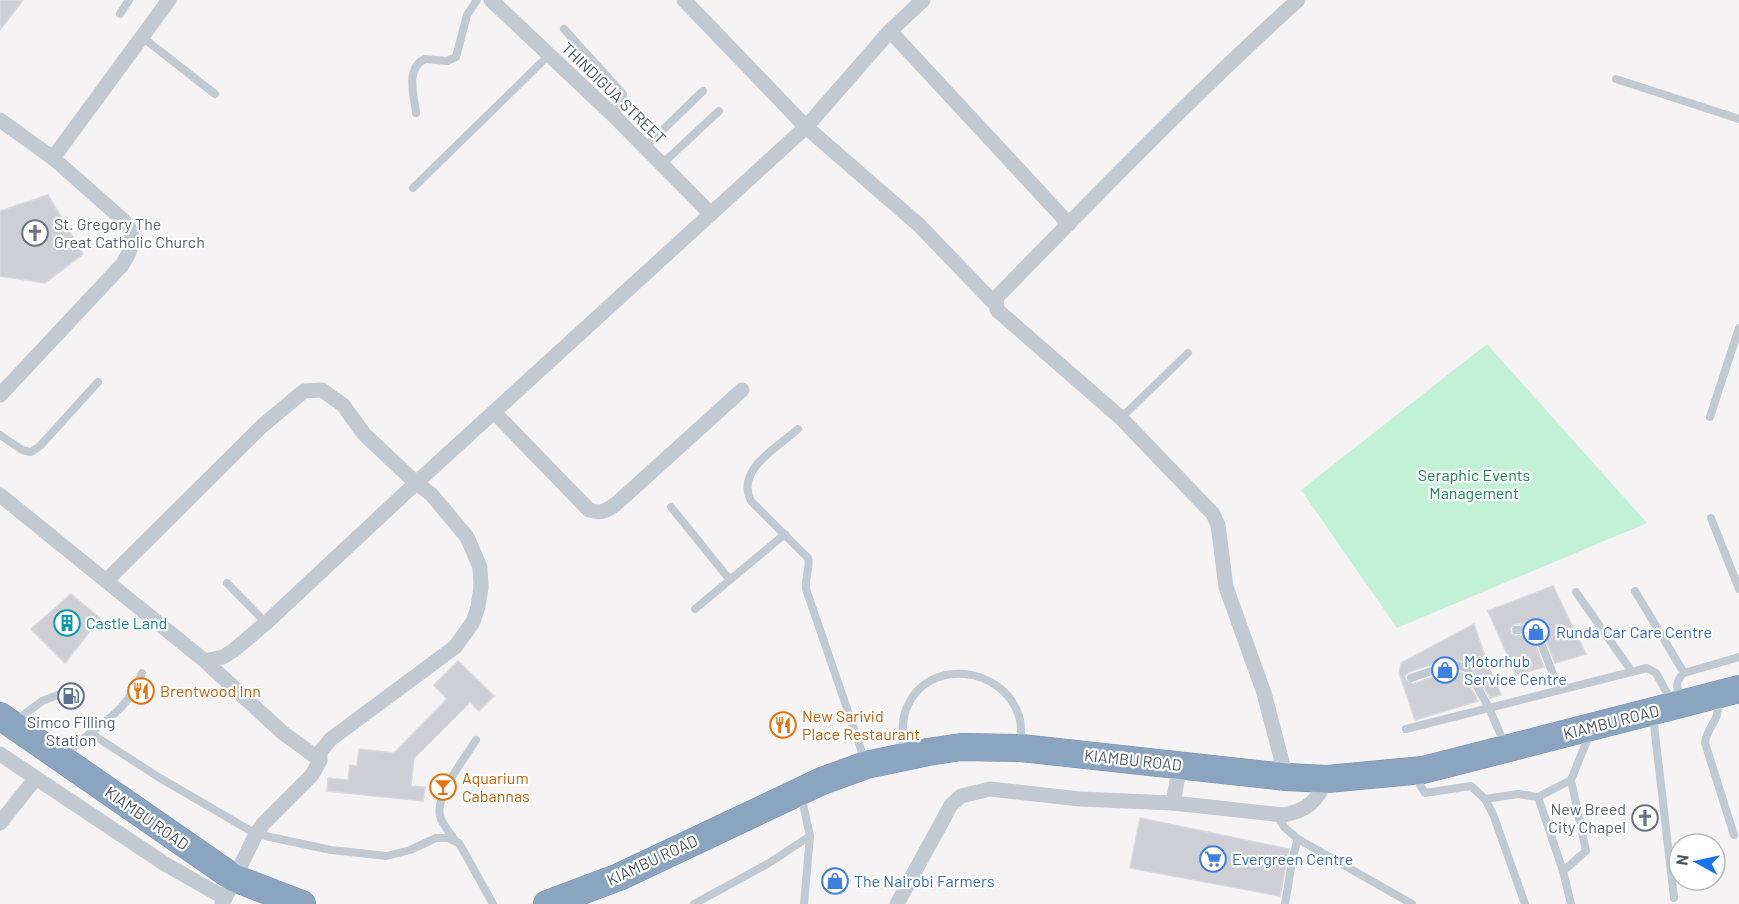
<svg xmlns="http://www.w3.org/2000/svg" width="1739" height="904" font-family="Barlow,sans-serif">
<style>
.green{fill:#c3f1d5}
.building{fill:#cdcfd5;stroke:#d7d9de;stroke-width:1.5}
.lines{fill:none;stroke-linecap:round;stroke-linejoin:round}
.highway-casing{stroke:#7690ad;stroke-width:28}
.lane{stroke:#c1cad2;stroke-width:8}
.street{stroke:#c1cad2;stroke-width:15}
.highway{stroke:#8ba5c1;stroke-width:27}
.labels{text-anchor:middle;stroke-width:4.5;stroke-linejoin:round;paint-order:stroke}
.street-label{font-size:16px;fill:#4a5661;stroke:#fff}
.worship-label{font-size:16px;fill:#5b616d;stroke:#fff;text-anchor:start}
.park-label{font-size:16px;fill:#17864f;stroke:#fff}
.culture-label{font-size:16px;fill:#0d838f;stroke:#fff;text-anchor:start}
.shop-label{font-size:16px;fill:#366cbe;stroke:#fff;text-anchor:start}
.food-label{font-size:16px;fill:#c56008;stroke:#fff;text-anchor:start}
.service-label{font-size:16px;fill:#4e5e75;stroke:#fff}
</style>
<rect width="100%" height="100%" fill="#f5f3f3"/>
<polygon class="green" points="1487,344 1647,523 1397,628 1301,490"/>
<g class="building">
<polygon points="0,0 23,0 0,30"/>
<polygon points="48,195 83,254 45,283 0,276 0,211"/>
<polygon points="1553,586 1586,654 1555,663 1542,630 1531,623 1515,624 1510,628 1511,634 1516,636 1529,635 1533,639 1544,667 1516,675 1488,611"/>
<polygon points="71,594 100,618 65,663 31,629"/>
<polygon points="1474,624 1489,668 1501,695 1490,698 1471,664 1450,658 1409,672 1405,676 1406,680 1413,684 1452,670 1463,673 1478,701 1415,720 1399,673 1401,663"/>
<polygon points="458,661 494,696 479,711 470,702 414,758 411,786 425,787 423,801 327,791 328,778 348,780 350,765 357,766 359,749 394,753 447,699 434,685"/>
<polygon points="1140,818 1289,849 1280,896 1130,868"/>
</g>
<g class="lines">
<g class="highway-casing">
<g id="highway">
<polyline points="0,716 234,878 302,904"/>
<polyline points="547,904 619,877 822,781 866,765 928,752 961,747 1021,748 1286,777 1327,779 1423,770 1739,689"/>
</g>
</g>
<g class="lane">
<polyline points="120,14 129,0"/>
<polyline points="564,29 623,94 623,102 613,115"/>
<polyline points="142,37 215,94"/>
<polyline points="1616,79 1739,119"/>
<path d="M416 113C414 96 405 68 425 59L447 61 456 57 467 15 477 0"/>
<polyline points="645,147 703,91"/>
<polyline points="662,164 719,111"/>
<polyline points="413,188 549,55"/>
<polyline points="1710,417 1739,328"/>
<polyline points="1121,418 1188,353"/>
<path d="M798 429C778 447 735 470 751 501L808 558C811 568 804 578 806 589L865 761"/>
<polyline points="0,435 22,450 31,452 40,446 98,382"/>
<polyline points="671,507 730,580"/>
<polyline points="1711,518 1739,589"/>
<polyline points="227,583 266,623"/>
<polyline points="1635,591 1684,673"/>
<polyline points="1576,592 1632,672"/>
<polyline points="695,609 785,534"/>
<polyline points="1516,630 1531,629 1538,635 1559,690"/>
<polyline points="1411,678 1452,664 1467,668 1489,708 1505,745"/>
<path d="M1718 699C1720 724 1708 723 1705 743L1734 835"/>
<path d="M1681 700C1677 688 1674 681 1684 673L1739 657"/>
<polyline points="1653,716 1674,898"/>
<polyline points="17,720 42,701 58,695"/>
<polyline points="1406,729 1647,668 1656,673 1672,702"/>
<path d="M90 733C115 715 131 702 142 673"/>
<path d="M902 753C903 739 901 719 907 707 928 657 1003 666 1019 716 1022 724 1021 735 1021 743"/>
<polyline points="65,755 90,733 160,778 256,834 331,850 387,856 410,850 436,838 448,838 459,843 493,904"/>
<polyline points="1414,775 1425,793 1471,786 1485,799 1493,814 1525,904"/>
<polyline points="801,795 810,836 804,904"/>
<polyline points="1538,797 1571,780"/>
<polyline points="1485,799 1518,794 1538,797 1563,871"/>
<polyline points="1277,815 1284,827 1298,839 1412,904"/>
<path d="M455 840C450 833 442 824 440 816 435 795 465 758 476 740"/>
<polyline points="694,904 769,863 810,836"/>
<polyline points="1285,904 1293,856 1298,839"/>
<polyline points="1571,904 1563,871 1586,851 1571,780 1590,733"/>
</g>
<g class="street">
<polyline points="491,0 613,115 711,214"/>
<polyline points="684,0 806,127 919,225 995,304"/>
<polyline points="890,31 1069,224"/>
<path d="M0 120 53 158 122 219C138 235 133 248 122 265L0 395"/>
<polyline points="53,158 169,0"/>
<path d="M494 412 589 510C601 514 606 511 616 504L742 390"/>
<polyline points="0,495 205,661 223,657 234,650 266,623 416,483 806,127 890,31 923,0"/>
<polyline points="106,581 262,426 304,391 322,390 343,405 364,434 416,483 431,494 467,537 480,567 481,587 478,607 473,622 455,647 331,739 320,752 320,760 312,775 263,824 256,834 222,904"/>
<polyline points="205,661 282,732 320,760"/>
<polyline points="0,754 165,864 225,898"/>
<path d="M1286 777 1264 693 1226 587 1218 525 1213 514 1121 418 997 310 996 298C1095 197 1193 95 1298 0"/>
<polyline points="1173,803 1180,765"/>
<polyline points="0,823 35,779"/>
<path d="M897 904 951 805 961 796 990 789 1080 799 1173 803 1283 815C1307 811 1317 801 1327 779"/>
</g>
<use href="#highway" class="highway"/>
</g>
<defs>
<g id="church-ring" transform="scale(1.35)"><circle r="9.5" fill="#fff" stroke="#6b7280" stroke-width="1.5"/><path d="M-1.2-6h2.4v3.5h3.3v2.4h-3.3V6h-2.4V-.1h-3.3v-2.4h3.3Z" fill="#6b7280"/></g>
<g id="building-ring" transform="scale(1.35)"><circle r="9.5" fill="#fff" stroke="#0f9aa8" stroke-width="1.5"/><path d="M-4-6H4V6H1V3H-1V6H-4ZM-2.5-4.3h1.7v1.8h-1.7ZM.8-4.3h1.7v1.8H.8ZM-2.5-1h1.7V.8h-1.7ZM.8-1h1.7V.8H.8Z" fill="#0f9aa8"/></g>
<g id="shop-ring" transform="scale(1.35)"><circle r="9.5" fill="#fff" stroke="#3f7fe0" stroke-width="1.5"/><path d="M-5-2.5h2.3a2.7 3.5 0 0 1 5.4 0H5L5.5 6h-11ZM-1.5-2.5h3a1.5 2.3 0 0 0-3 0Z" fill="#3f7fe0"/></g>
<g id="restaurant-ring" transform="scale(1.35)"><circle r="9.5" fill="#fff" stroke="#e8710a" stroke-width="1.5"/><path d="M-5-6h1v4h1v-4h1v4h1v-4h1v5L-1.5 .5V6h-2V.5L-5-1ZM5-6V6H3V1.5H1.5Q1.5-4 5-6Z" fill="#e8710a"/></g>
<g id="fuel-ring" transform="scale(1.35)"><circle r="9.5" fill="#fff" stroke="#5c6f8a" stroke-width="1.5"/><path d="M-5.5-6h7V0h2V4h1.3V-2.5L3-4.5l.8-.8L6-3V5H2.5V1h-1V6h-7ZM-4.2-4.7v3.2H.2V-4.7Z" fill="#5c6f8a"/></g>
<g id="bar-ring" transform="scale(1.35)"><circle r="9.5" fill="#fff" stroke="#e8710a" stroke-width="1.5"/><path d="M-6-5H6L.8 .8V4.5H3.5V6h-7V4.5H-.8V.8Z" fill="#e8710a"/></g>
<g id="supermarket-ring" transform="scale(1.35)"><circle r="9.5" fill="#fff" stroke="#3f7fe0" stroke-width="1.5"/><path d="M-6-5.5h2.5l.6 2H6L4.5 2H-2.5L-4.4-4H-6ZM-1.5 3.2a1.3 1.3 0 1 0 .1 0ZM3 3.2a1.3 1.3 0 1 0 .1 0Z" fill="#3f7fe0"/></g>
</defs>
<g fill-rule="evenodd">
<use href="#church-ring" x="35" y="233"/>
<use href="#building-ring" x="67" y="623"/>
<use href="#shop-ring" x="1536" y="632"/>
<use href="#shop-ring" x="1445" y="670"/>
<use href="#restaurant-ring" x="141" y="691"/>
<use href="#fuel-ring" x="71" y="696"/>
<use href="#restaurant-ring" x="783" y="725"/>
<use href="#bar-ring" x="443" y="787"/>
<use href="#church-ring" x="1645" y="818"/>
<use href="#supermarket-ring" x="1213" y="859"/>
<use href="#shop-ring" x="835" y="881"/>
</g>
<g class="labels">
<g class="street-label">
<text transform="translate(614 93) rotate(44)" y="6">THINDIGUA STREET</text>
<text transform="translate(1611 722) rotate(-14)" y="6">KIAMBU ROAD</text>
<text transform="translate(1133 760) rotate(6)" y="6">KIAMBU ROAD</text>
<text transform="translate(147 818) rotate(35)" y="6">KIAMBU ROAD</text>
<text transform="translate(652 860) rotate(-25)" y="6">KIAMBU ROAD</text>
</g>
<g class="worship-label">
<text x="54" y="230">St. Gregory The<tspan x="54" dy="18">Great Catholic Church</tspan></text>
<text x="1626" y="815" text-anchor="end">New Breed<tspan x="1626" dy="18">City Chapel</tspan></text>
</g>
<g class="park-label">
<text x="1474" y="481">Seraphic Events<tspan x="1474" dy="18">Management</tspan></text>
</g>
<g class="culture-label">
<text x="86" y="629">Castle Land</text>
</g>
<g class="shop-label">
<text x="1556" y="638">Runda Car Care Centre</text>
<text x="1464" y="667">Motorhub<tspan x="1464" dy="18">Service Centre</tspan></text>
<text x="1232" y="865">Evergreen Centre</text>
<text x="854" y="887">The Nairobi Farmers</text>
</g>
<g class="food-label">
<text x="160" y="697">Brentwood Inn</text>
<text x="802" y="722">New Sarivid<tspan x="802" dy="18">Place Restaurant</tspan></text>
<text x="462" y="784">Aquarium<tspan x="462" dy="18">Cabannas</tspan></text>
</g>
<g class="service-label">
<text x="71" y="728">Simco Filling<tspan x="71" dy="18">Station</tspan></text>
</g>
</g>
<g transform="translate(1697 862) rotate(278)"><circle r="28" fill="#ffffff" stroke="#b7bbc0" stroke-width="1.5"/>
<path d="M0-4.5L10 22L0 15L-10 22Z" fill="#1a73e8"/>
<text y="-9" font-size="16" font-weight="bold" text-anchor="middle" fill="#4a5661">N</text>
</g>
</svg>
